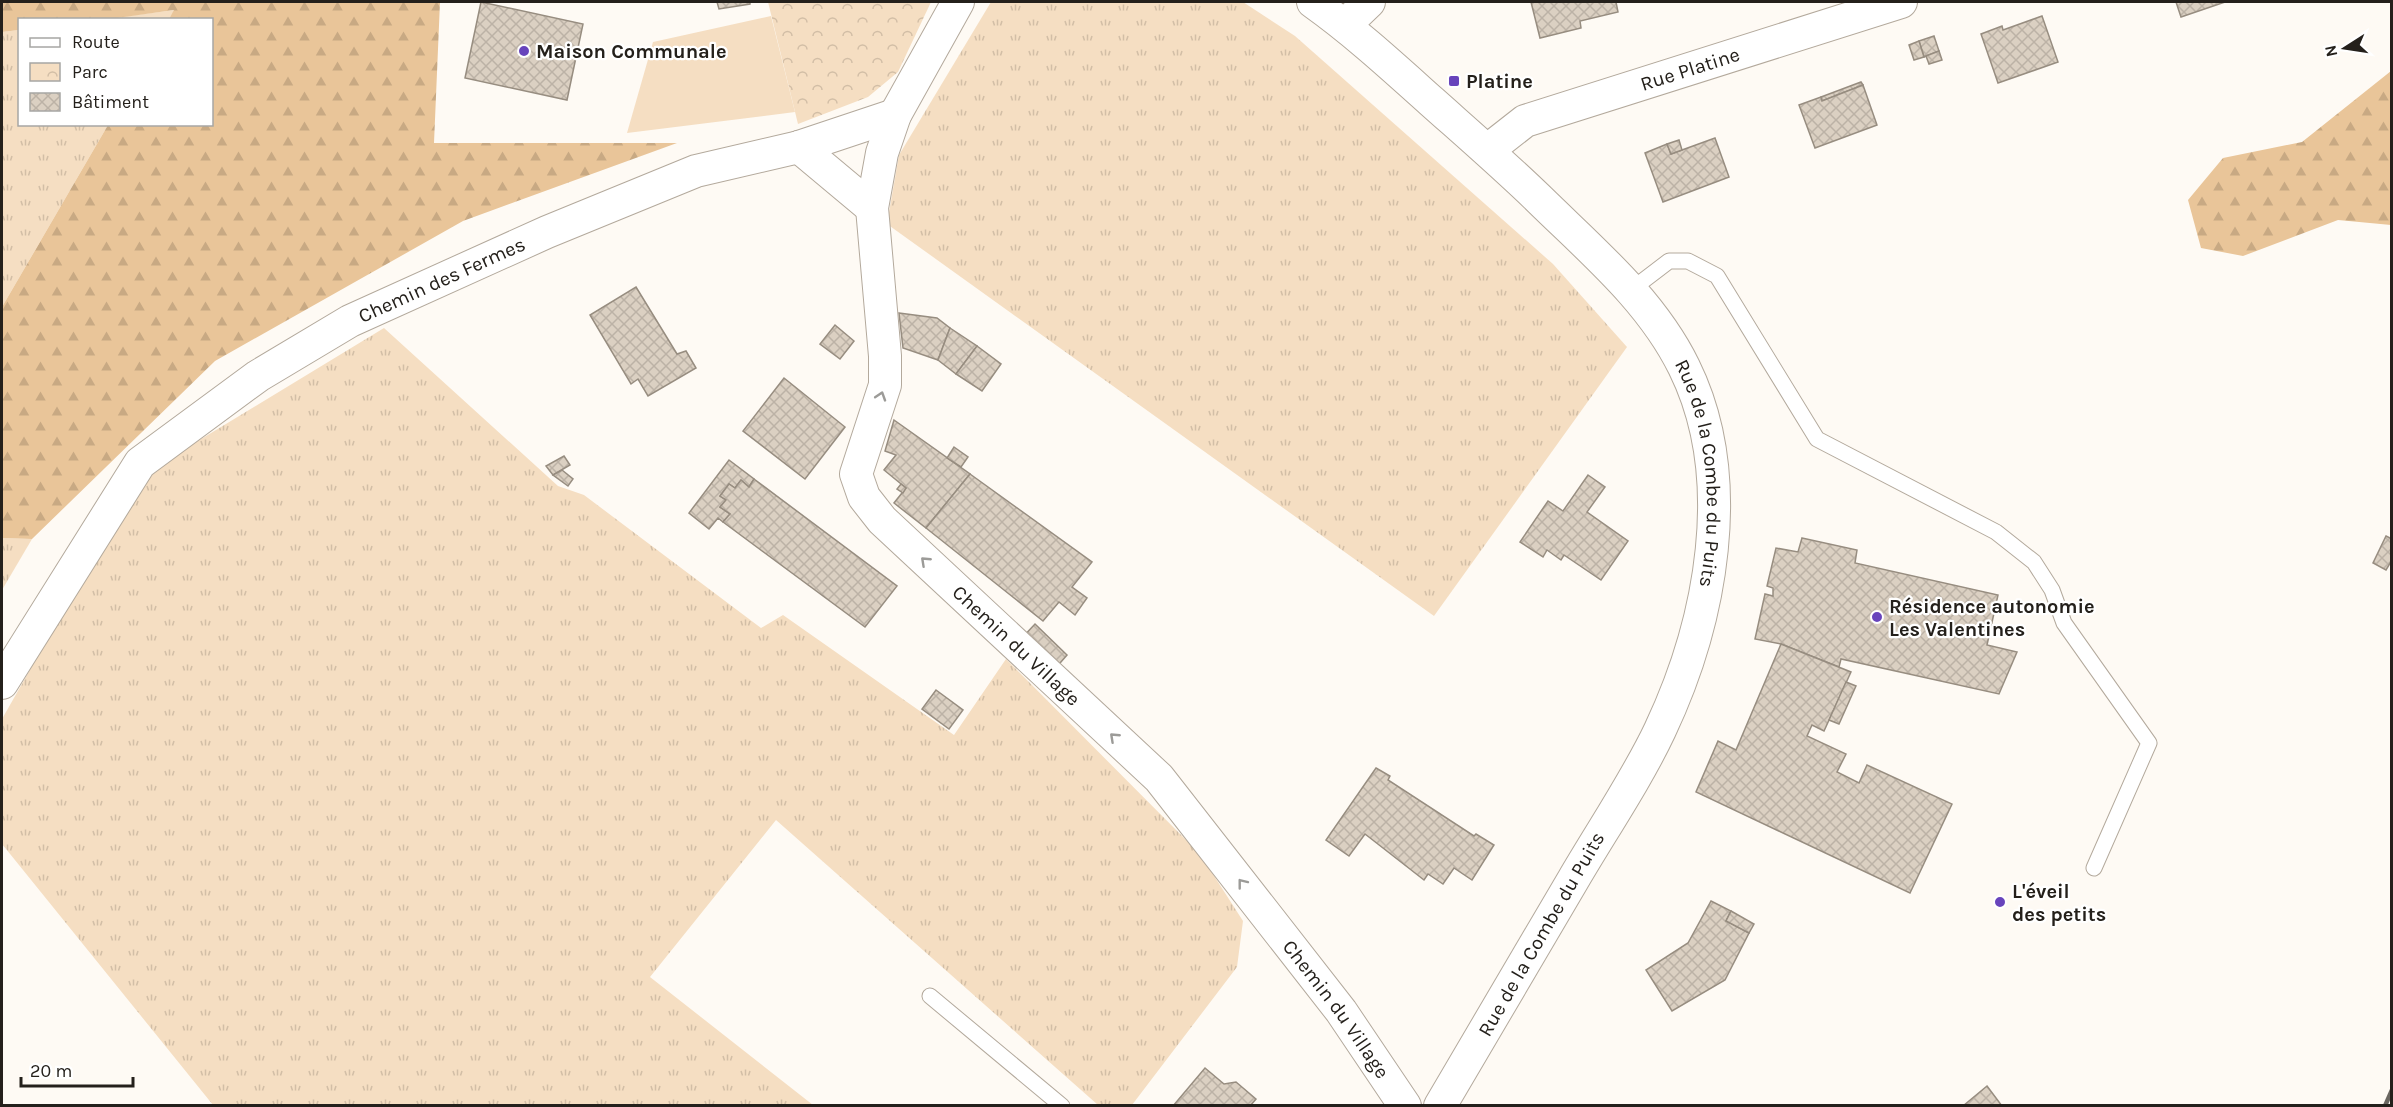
<svg xmlns="http://www.w3.org/2000/svg" width="2393" height="1107" font-family="Karla,sans-serif">
<style>
.grass{fill:url(#grass-tufts)}
.forest{fill:url(#forest-firs)}
.park{fill:url(#park-crowns)}
.garden{fill:#f5dec2}
.building{fill:url(#building-cross-hatch);stroke:#978d80;stroke-width:1.5}
.lines{fill:none;stroke-linecap:round;stroke-linejoin:round}
.service-casing{stroke:#b3a99c;stroke-width:17}
.minor-casing{stroke:#b3a99c;stroke-width:34}
.service{stroke:#fff;stroke-width:15}
.minor{stroke:#fff;stroke-width:32}
.rail{stroke:#6a6660;stroke-width:4.5}
.oneway{stroke:#9c9b98}
.poi-dot{fill:#6844bc;stroke:#fff;stroke-width:2}
.labels{text-anchor:middle;stroke-width:4.5;stroke-linejoin:round;paint-order:stroke}
.poi-label{font-size:20px;font-weight:bold;fill:#24201b;stroke:#fff;text-anchor:start}
.street-label{font-size:20px;fill:#24201b;stroke:#fff}
</style>
<defs>
<pattern id="grass-tufts" width="24" height="20" patternUnits="userSpaceOnUse" patternTransform="scale(1.5)"><rect width="24" height="20" fill="#f5dec2"/><path d="M3 7l-1-3M5 7V3M7 7l1-3M15 17l-1-3M17 17v-4M19 17l1-3" fill="none" stroke="#d2bea6"/></pattern>
<pattern id="forest-firs" width="22" height="20" patternUnits="userSpaceOnUse" patternTransform="scale(1.5)"><rect width="22" height="20" fill="#e9c599"/><path d="M5 1l3.5 6h-7zM16 11l3.5 6h-7z" fill="#c8a983"/></pattern>
<pattern id="park-crowns" width="20" height="18" patternUnits="userSpaceOnUse" patternTransform="scale(1.5)"><rect width="20" height="18" fill="#f5dec2"/><path d="M2 6a3 3 0 1 1 6 0M12 15a3 3 0 1 1 6 0" fill="none" stroke="#d2bea6"/></pattern>
<pattern id="building-cross-hatch" width="8" height="8" patternUnits="userSpaceOnUse" patternTransform="scale(1.5)"><rect width="8" height="8" fill="#dbd0c2"/><path d="M0 0l8 8M0 8l8-8" fill="none" stroke="#bcb2a6"/></pattern>
</defs>
<rect width="100%" height="100%" fill="#fefaf4"/>
<g class="grass">
<polygon points="991,2 1243,2 1295,36 1553,264 1627,347 1434,616 887,224 899,155"/>
<polygon points="175,10 169,19 103,19"/>
<polygon points="19,30 20,124 108,125 2,307 2,32"/>
<polygon points="384,328 558,486 584,495 761,628 783,615 954,735 1006,659 1200,854 1243,921 1237,967 1132,1105 1098,1105 776,820 650,977 813,1105 213,1105 2,844 2,719 77,587 150,470"/>
<polygon points="2,538 32,539 2,590"/>
</g>
<g class="forest">
<polygon points="2,2 440,2 434,143 677,143 463,221 215,361 32,539 2,538 2,307 108,125 212,124 212,20 169,19 174,10 103,20 20,20 19,30 2,32"/>
<polygon points="2391,71 2391,225 2338,220 2243,256 2201,248 2188,200 2223,158 2302,142"/>
</g>
<polygon class="park" points="768,2 931,2 898,72 868,97 798,124"/>
<polygon class="garden" points="771,16 795,112 627,133 653,42"/>
<g class="building">
<polygon points="481,2 583,24 567,100 465,78"/>
<polygon points="717,2 750,2 750,4 719,9"/>
<polygon points="1531,2 1616,2 1618,12 1580,21 1581,28 1540,38"/>
<polygon points="2176,2 2225,2 2181,17"/>
<polygon points="2042,16 2058,62 1998,83 1981,34 2002,26 2003,30"/>
<polygon points="1934,36 1939,51 1924,57 1919,41"/>
<polygon points="1919,41 1924,57 1914,60 1909,45"/>
<polygon points="1939,51 1942,60 1929,64 1926,56"/>
<polygon points="1861,82 1863,85 1822,101 1821,97"/>
<polygon points="1863,85 1877,125 1815,148 1799,105 1821,97 1822,101"/>
<polygon points="1715,138 1729,177 1663,202 1645,153 1667,144 1671,154"/>
<polygon points="1679,140 1682,150 1671,154 1667,144"/>
<polygon points="636,287 677,354 686,351 696,368 648,396 638,379 631,384 590,315"/>
<polygon points="899,313 937,318 950,328 938,360 903,348"/>
<polygon points="835,325 854,341 840,359 820,344"/>
<polygon points="950,328 977,346 956,374 938,360"/>
<polygon points="977,346 1001,364 982,391 956,374"/>
<polygon points="784,378 845,427 805,479 743,431"/>
<polygon points="894,420 970,474 926,528 894,503 906,488 884,470 896,455 885,451"/>
<polygon points="954,447 968,457 961,467 947,458"/>
<polygon points="564,456 570,465 553,475 546,466"/>
<polygon points="729,460 754,479 749,487 741,480 735,488 729,484 720,496 726,500 720,507 730,514 723,522 718,518 709,529 689,513"/>
<polygon points="562,470 573,479 568,486 553,475"/>
<polygon points="970,474 1092,562 1072,587 1087,598 1075,615 1059,602 1043,621 926,528"/>
<polygon points="1588,475 1605,487 1587,512 1628,541 1601,580 1564,555 1561,560 1547,550 1543,557 1520,542 1548,501 1563,511"/>
<polygon points="754,479 897,586 865,627 723,522 730,514 720,507 726,500 720,496 729,484 735,488 741,480 749,487"/>
<polygon points="901,484 906,488 903,493 897,489"/>
<polygon points="2386,536 2392,539 2392,560 2386,570 2373,563"/>
<polygon points="1802,538 1857,550 1855,563 1998,595 1987,645 2017,652 1999,694 1841,659 1839,667 1781,644 1755,639 1765,594 1773,596 1773,588 1767,586 1776,548 1798,552"/>
<polygon points="1035,624 1067,655 1054,670 1021,639"/>
<polygon points="1781,644 1851,672 1824,731 1812,725 1807,736 1846,754 1837,772 1859,783 1867,765 1952,804 1910,893 1696,792 1718,741 1736,750"/>
<polygon points="1846,682 1856,686 1839,724 1829,720"/>
<polygon points="936,690 963,710 949,729 922,709"/>
<polygon points="1376,768 1390,776 1388,780 1474,836 1476,834 1494,845 1472,880 1454,868 1443,884 1428,874 1424,880 1365,834 1349,856 1326,840"/>
<polygon points="1711,901 1731,911 1726,921 1749,933 1725,980 1672,1011 1646,970 1688,943"/>
<polygon points="1731,911 1754,924 1749,933 1726,921"/>
<polygon points="1205,1068 1224,1084 1236,1082 1256,1099 1250,1106 1173,1106"/>
<polygon points="1987,1086 2002,1106 1963,1106"/>
</g>
<g class="lines">
<g class="service-casing">
<g id="service">
<polyline points="1631,290 1669,261 1688,261 1717,276 1817,439 1996,532 2034,562 2052,590 2064,623 2149,743 2094,868"/>
<polyline points="930,996 1062,1106"/>
</g>
</g>
<g class="minor-casing">
<g id="minor">
<path id="s1" d="M958 2 895 115 882 153 872 208 885 356V385L856 474 864 497 882 520 1159 778 1341 1011 1405 1106"/>
<path id="s2" d="M1313 2C1355 32 1393 67 1431 101 1468 134 1505 166 1540 200 1592 251 1651 300 1684 367 1739 478 1711 622 1660 730 1637 779 1601 832 1573 880 1529 956 1484 1031 1440 1106"/>
<polyline points="1345,25 1369,2"/>
<polyline points="799,147 872,208"/>
<path id="s3" d="M1488 150 1525 121 1901 2"/>
<path id="s4" d="M2 683 140 463 258 376 350 321 547 232 696 171 799 147 895 115"/>
</g>
</g>
<use href="#service" class="service"/>
<use href="#minor" class="minor"/>
<polyline class="rail" points="2385,1106 2392,1090"/>
</g>
<defs><path id="oneway-chevron" d="M-2-3.5L2.5 0L-2 3.5" fill="none" stroke-width="1.6" stroke-linecap="round" stroke-linejoin="round" transform="scale(1.5)"/></defs>
<g class="oneway">
<use href="#oneway-chevron" transform="translate(881 396) rotate(-72)"/>
<use href="#oneway-chevron" transform="translate(925 561) rotate(-137)"/>
<use href="#oneway-chevron" transform="translate(1114 737) rotate(-137)"/>
<use href="#oneway-chevron" transform="translate(1242 883) rotate(-128)"/>
</g>
<g class="poi-dot">
<circle cx="524" cy="51" r="6"/>
<rect x="1448" y="75" width="12" height="12" rx="3"/>
<circle cx="1877" cy="617" r="6"/>
<circle cx="2000" cy="902" r="6"/>
</g>
<g class="labels">
<g class="poi-label">
<text x="536" y="58">Maison Communale</text>
<text x="1466" y="88">Platine</text>
<text x="1889" y="613">Résidence autonomie<tspan x="1889" dy="23">Les Valentines</tspan></text>
<text x="2012" y="898">L'éveil<tspan x="2012" dy="23">des petits</tspan></text>
</g>
<g class="street-label">
<text dy="7" stroke="none"><textPath href="#s3" startOffset="220">Rue Platine</textPath></text>
<text dy="7" stroke="none"><textPath href="#s4" startOffset="614">Chemin des Fermes</textPath></text>
<text dy="7" stroke="none"><textPath href="#s2" startOffset="632">Rue de la Combe du Puits</textPath></text>
<text dy="7" stroke="none"><textPath href="#s1" startOffset="734">Chemin du Village</textPath></text>
<text transform="translate(1541 934) rotate(-60)" y="7">Rue de la Combe du Puits</text>
<text dy="7" stroke="none"><textPath href="#s1" startOffset="1220">Chemin du Village</textPath></text>
</g>
</g>
<rect width="2393" height="1107" fill="none" stroke="#24201b" stroke-width="6"/>
<rect x="18" y="18" width="195" height="108" fill="#ffffff" stroke="#a7a6a4" stroke-width="1.5"/>
<rect x="30" y="38" width="30" height="9" fill="#ffffff" stroke="#a7a6a4" stroke-width="1.5"/>
<text x="72" y="48" font-size="18" fill="#24201b">Route</text>
<rect x="30" y="63" width="30" height="18" fill="url(#park-crowns)" stroke="#a7a6a4" stroke-width="1.5"/>
<text x="72" y="78" font-size="18" fill="#24201b">Parc</text>
<rect x="30" y="93" width="30" height="18" fill="url(#building-cross-hatch)" stroke="#a7a6a4" stroke-width="1.5"/>
<text x="72" y="108" font-size="18" fill="#24201b">Bâtiment</text>
<g transform="translate(2345 48) rotate(258)" stroke="#ffffff" stroke-width="4.5" paint-order="stroke">
<path d="M0-4.5L10 22L0 15L-10 22Z" fill="#24201b"/>
<text y="-9" font-size="16" font-weight="bold" text-anchor="middle" fill="#24201b">N</text>
</g>
<path d="M21 1077v9h112v-9" fill="none" stroke="#24201b" stroke-width="3"/>
<text x="30" y="1077" font-size="18" fill="#24201b" stroke="#ffffff" stroke-width="4.5" paint-order="stroke">20 m</text>
</svg>
